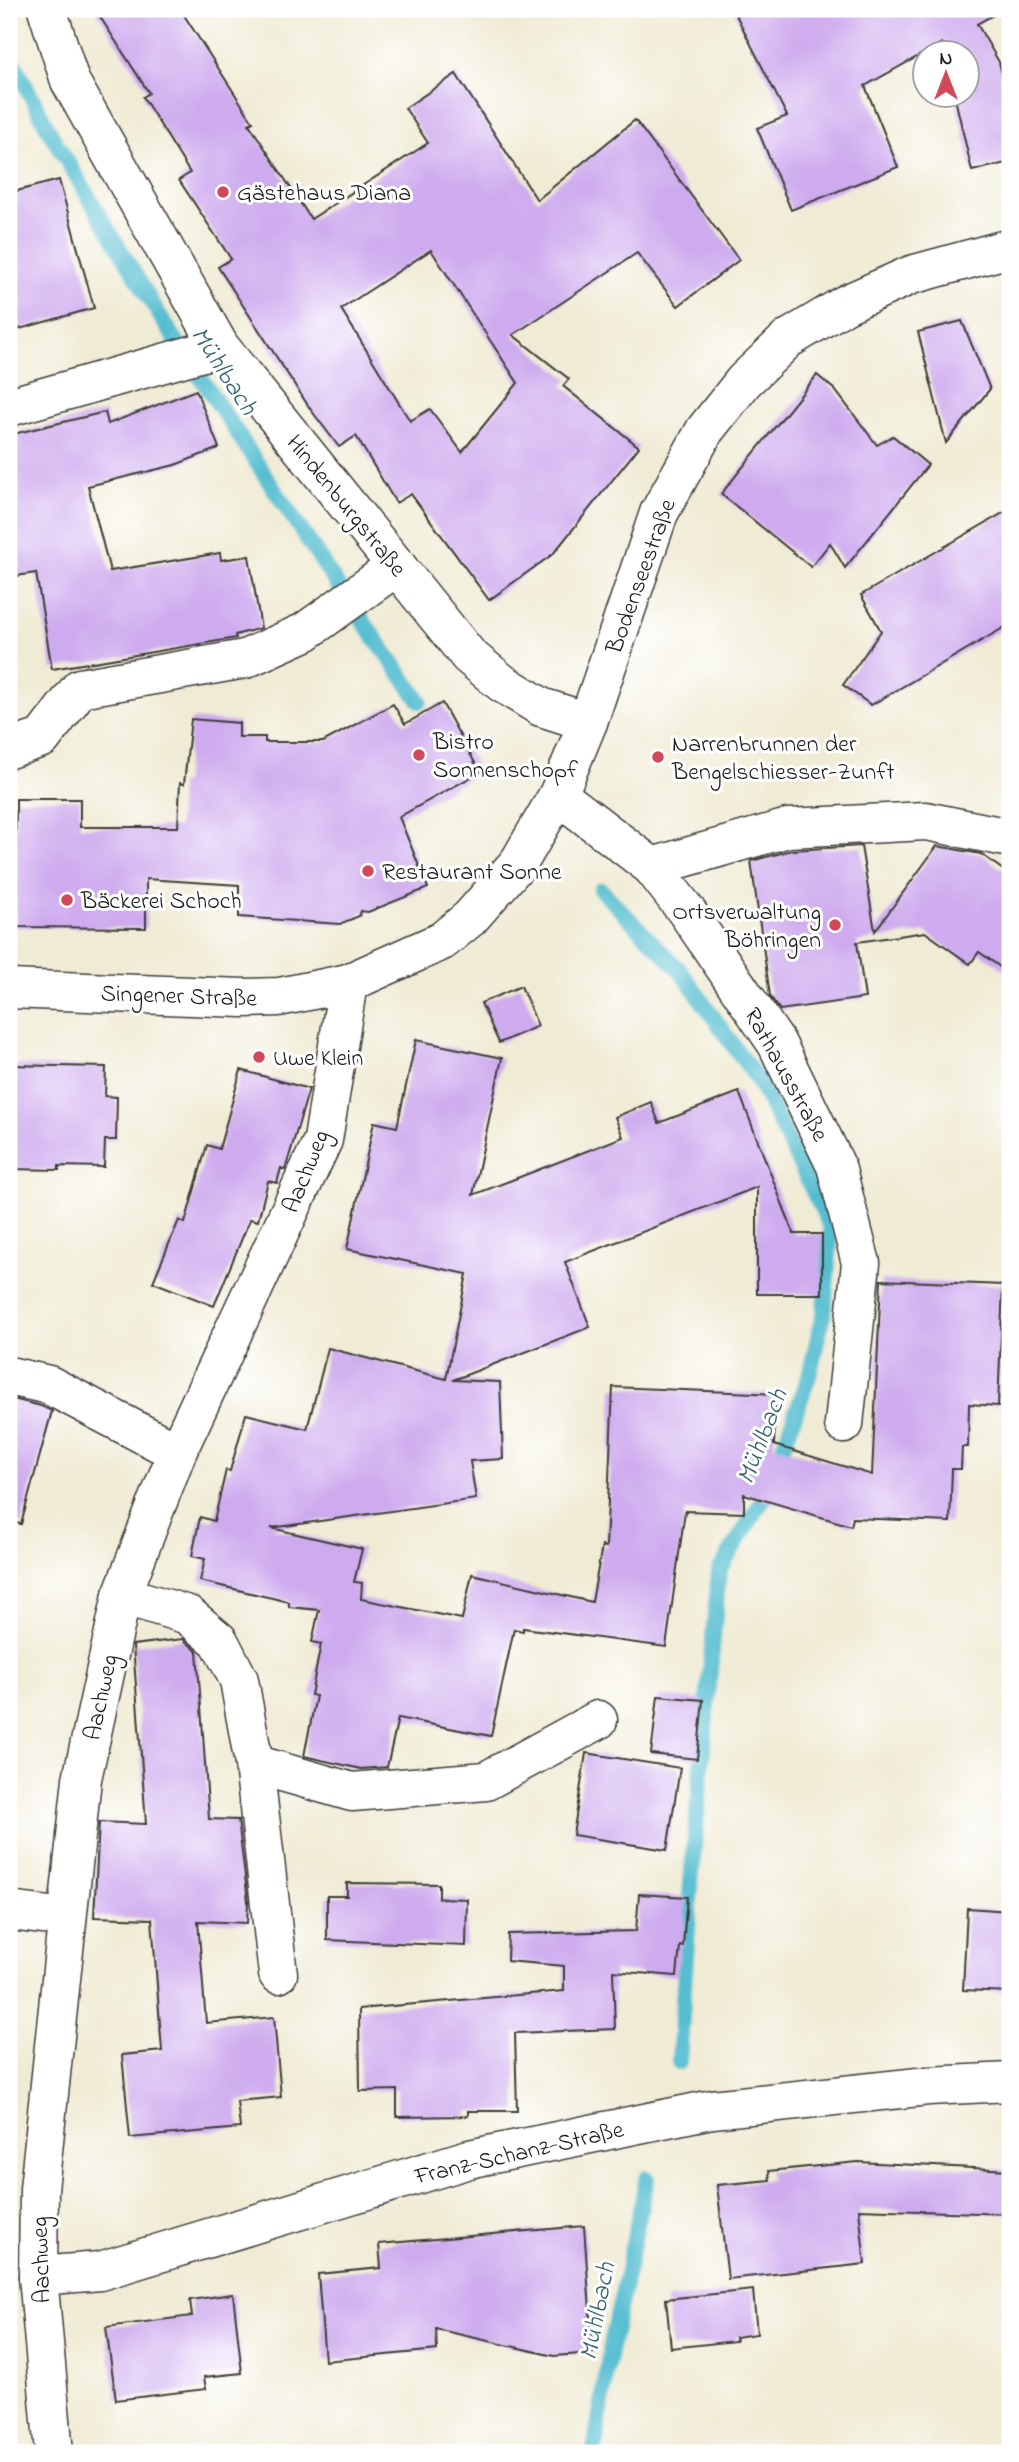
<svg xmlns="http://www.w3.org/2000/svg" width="1019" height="2462" font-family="'Indie Flower',sans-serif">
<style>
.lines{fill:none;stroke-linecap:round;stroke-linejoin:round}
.stream{stroke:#54bdd0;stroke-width:16}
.building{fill:#ceabee;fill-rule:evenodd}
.minor-casing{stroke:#3c3b38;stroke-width:41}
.minor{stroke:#fff;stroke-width:38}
.poi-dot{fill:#d1495b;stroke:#fff;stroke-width:2.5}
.labels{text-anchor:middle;stroke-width:6;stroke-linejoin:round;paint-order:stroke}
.poi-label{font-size:24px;fill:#1c1c1c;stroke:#fff;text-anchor:start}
.street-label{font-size:24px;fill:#1c1c1c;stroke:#fff}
.water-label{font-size:26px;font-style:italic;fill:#35646d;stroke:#fff}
</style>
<rect width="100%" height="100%" fill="#fff"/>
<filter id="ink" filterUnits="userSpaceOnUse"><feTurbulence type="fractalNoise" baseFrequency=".0143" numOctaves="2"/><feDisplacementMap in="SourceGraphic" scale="14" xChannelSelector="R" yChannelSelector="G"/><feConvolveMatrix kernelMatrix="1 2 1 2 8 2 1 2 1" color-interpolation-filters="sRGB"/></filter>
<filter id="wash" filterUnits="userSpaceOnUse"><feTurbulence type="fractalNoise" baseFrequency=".00686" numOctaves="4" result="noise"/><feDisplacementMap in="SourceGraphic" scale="28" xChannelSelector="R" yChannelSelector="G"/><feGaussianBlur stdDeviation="1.57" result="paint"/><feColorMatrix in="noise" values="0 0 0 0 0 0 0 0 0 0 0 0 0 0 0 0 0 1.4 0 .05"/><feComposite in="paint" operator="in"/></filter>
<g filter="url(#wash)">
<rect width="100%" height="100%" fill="#f0ebd4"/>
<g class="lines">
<g class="stream">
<polyline points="9,54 51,134 160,316 338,586 420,701"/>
<polyline points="601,890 681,971 759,1082 831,1228 824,1312 809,1376 766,1495 719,1571 691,1882 679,2062"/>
<polyline points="594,2453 610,2351 647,2178"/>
</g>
</g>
<g id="blocks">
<g class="building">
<path d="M95 9H180L253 122 249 124 311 219 428 143 405 108 456 74 537 200 635 120 739 260 678 306 637 253 513 335 569 379 563 386 639 447 553 554 489 600 411 494 396 503 356 436 339 447 311 410 218 267 231 259 179 180 190 173 143 97 149 93ZM431 250 518 383 462 452 430 409 410 421 341 309Z"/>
<polygon points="733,9 1004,9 977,24 999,62 1002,75 1010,73 1010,162 972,171 954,94 967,94 967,52 944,52 942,43 865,86 898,167 791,210 757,128 787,116"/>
<polygon points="59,180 94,308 9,332 9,193"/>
<polygon points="962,321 990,389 946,443 918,332"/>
<polygon points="817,375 835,390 877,445 893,436 928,465 845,568 830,543 811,567 721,494"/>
<polygon points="196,390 219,448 175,465 88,486 110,571 220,553 221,560 249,556 261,628 235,635 236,638 52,669 36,573 9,577 9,435 105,412 108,424"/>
<polygon points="1010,509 1010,624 871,705 843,685 881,631 861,595"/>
<polygon points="442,703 480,772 399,817 428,888 368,912 361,911 359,916 340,924 239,917 239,885 146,879 146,928 15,927 16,799 80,799 80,827 178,827 180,783 184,784 191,719 239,723 239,737 265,737 265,742 323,742 393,704 405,724"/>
<polygon points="861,846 875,931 937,846 981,854 1010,875 1010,974 979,952 970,964 925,932 857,942 865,998 780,1010 770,996 751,861 792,850"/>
<polygon points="521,986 538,1026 499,1043 481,1003"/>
<polygon points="416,1040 502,1058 473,1195 623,1137 615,1117 651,1102 659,1123 739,1092 794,1234 822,1234 822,1294 757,1294 757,1187 565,1262 590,1327 453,1380 500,1382 503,1459 470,1461 476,1499 271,1528 362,1549 354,1582 362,1583 361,1599 462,1619 472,1574 592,1602 602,1546 606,1547 613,1387 776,1394 774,1445 872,1475 881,1280 1003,1285 998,1406 969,1404 968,1447 962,1447 961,1469 952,1469 950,1522 853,1518 851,1526 744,1494 744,1513 685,1511 666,1647 523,1628 523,1631 514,1629 491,1736 398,1718 387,1767 361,1769 304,1756 316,1696 311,1695 321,1644 312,1642 319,1610 289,1607 289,1602 200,1581 205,1559 192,1556 200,1517 214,1521 226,1470 230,1471 246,1414 307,1429 328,1348 446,1379 467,1274 347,1249 374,1122 397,1127"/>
<polygon points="9,1065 106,1067 105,1096 117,1097 116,1140 105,1140 104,1167 59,1166 59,1170 9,1169"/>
<polygon points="241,1070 309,1089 286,1167 285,1170 281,1168 277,1183 268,1181 258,1221 250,1219 214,1306 153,1282 179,1220 185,1223 207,1145 219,1149"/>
<polygon points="9,1398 41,1406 52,1411 21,1524 9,1522"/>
<polygon points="183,1639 197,1651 209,1819 238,1820 248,1901 247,1923 198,1921 206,2023 274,2017 281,2097 237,2101 240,2128 130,2138 122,2055 162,2051 152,1919 94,1917 99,1822 146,1824 133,1645"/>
<polygon points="658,1696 703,1700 697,1759 651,1754"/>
<polygon points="586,1753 680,1768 667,1850 573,1835"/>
<polygon points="347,1883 439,1884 439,1898 467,1899 466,1946 327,1940 327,1896 347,1896"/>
<polygon points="639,1894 687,1897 683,1946 680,1946 677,1976 613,1971 615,2029 515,2033 517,2111 468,2111 468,2116 397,2117 397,2090 360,2091 359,2009 564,1991 564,1966 507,1961 508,1934 636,1931"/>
<polygon points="967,1908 1010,1911 1010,1992 963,1990"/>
<polygon points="858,2162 1010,2170 1010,2214 859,2209 865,2264 728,2279 717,2185 770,2180 769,2171"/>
<polygon points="584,2226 593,2353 554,2356 436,2329 437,2350 325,2361 318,2274 381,2268 379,2244"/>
<polygon points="753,2290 757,2334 735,2337 736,2341 671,2348 666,2299"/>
<polygon points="233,2294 242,2373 204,2377 206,2389 116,2400 106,2327 192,2316 190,2300"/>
</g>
</g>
</g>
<g filter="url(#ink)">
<use href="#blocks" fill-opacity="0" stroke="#3c3b38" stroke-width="2"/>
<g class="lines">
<g class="minor-casing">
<g id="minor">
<polyline points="47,9 70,81 220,347 469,656 502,683 541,707 588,722"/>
<polyline points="9,407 220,347"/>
<polyline points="9,749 42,738 80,688 245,659 305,632 397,566"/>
<polyline points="558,795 652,867 687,912 777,1044 836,1166 861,1263 844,1424"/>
<polyline points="652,867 788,828 926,821 1010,838"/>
<polyline points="9,989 243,998 279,997 348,983 442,941 470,918 519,862 558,795 588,722 659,513 705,430 744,381 788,339 846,304 911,275 1010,248"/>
<polyline points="9,1376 49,1385 177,1452"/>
<polyline points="122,1595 188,1615 219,1641 239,1680 254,1764 278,1974"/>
<polyline points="254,1764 352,1792 486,1781 598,1720"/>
<polyline points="9,1911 67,1918"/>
<polyline points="38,2276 100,2271 469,2159 712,2109 928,2086 1010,2082"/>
<polyline points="54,2453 38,2276 39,2189 82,1779 122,1595 177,1452 323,1140 348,983"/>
</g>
</g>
<use href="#minor" class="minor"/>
</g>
</g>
<g class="poi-dot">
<circle cx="223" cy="192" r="7"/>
<circle cx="419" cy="755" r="7"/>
<circle cx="658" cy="757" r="7"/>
<circle cx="368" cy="871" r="7"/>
<circle cx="67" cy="900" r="7"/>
<circle cx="835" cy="925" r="7"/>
<circle cx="259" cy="1057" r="7"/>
</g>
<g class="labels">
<g class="poi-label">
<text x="237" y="200">Gästehaus Diana</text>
<text x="433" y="749">Bistro<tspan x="433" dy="28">Sonnenschopf</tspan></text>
<text x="672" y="751">Narrenbrunnen der<tspan x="672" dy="28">Bengelschiesser-Zunft</tspan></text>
<text x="382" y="879">Restaurant Sonne</text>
<text x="81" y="908">Bäckerei Schoch</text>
<text x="821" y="919" text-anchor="end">Ortsverwaltung<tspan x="821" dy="28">Böhringen</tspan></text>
<text x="273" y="1065">Uwe Klein</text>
</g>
<g class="street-label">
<text transform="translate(347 505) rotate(51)" y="8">Hindenburgstraße</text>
<text transform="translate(640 576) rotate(-70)" y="8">Bodenseestraße</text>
<text transform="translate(179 995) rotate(2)" y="8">Singener Straße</text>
<text transform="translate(787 1074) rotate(61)" y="8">Rathausstraße</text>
<text transform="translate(305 1171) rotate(-68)" y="8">Aachweg</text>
<text transform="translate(100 1697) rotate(-78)" y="8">Aachweg</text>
<text transform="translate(519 2152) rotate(-13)" y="8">Franz-Schanz-Straße</text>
<text transform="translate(40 2260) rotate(-92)" y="8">Aachweg</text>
</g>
<g class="water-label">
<text transform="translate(225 370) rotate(57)" y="9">Mühlbach</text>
<text transform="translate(761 1436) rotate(-69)" y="9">Mühlbach</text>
<text transform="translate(596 2311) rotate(-79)" y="9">Mühlbach</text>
</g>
</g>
<rect width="1019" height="2462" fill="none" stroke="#fff" stroke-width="35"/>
<g transform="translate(946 74)"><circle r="33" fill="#ffffff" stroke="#a4a4a4" stroke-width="2"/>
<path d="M0-5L12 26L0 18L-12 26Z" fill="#d1495b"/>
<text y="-10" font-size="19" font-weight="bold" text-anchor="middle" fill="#1c1c1c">N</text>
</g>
</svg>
